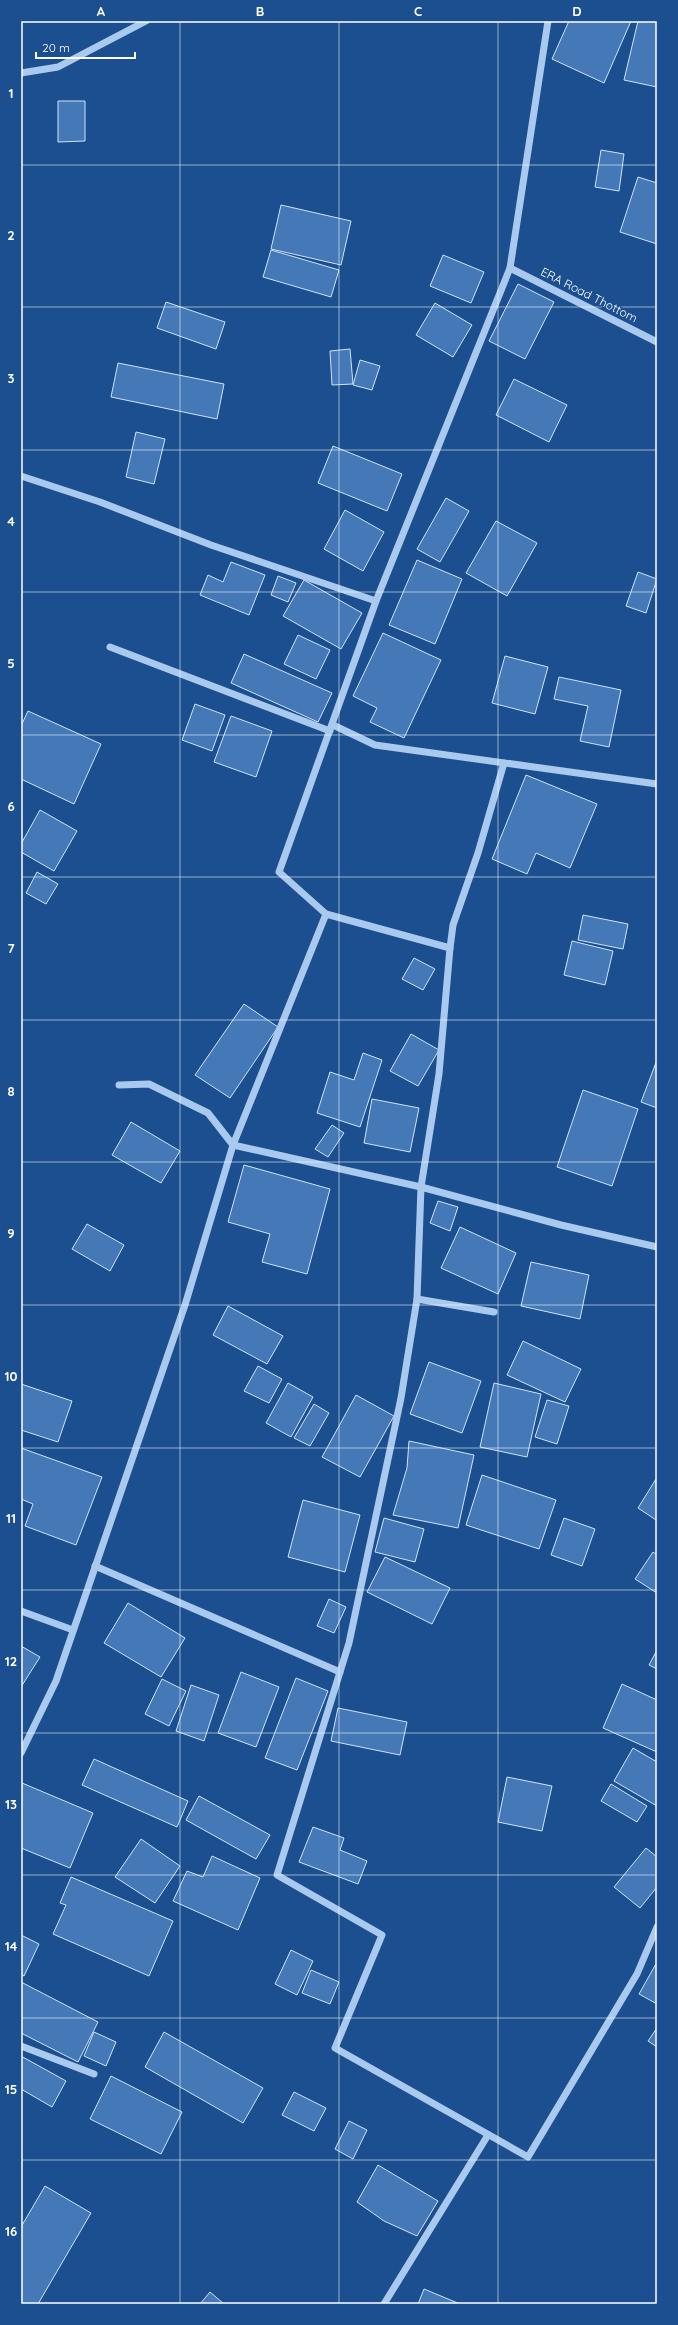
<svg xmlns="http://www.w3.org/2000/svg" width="678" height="2325" font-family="Quicksand,sans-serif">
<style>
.building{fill:#4478b7;stroke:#cfe3fa}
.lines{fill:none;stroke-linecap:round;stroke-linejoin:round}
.minor{stroke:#a9c9ee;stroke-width:7}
.grid{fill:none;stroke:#fff;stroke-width:1;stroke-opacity:0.55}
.labels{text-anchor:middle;stroke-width:3;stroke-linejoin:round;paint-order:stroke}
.street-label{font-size:12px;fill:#fff;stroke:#1b4f8f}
.neatline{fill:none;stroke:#fff;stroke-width:1.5}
.grid-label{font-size:13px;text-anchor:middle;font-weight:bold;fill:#fff}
</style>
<rect width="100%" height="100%" fill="#1b4f8f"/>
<g class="building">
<polygon points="569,21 631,21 604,83 552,59"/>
<polygon points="638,21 657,21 657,87 624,80"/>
<polygon points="58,101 85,101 85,141 58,142"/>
<polygon points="601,150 624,154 619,191 595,187"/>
<polygon points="638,177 657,183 657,244 620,232"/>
<polygon points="281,205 351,221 341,265 271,249"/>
<polygon points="271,250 339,270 331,297 263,277"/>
<polygon points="443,255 484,272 471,303 430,286"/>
<polygon points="518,284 554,302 525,359 489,341"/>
<polygon points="166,302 225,322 216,349 157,328"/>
<polygon points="435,303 472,325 453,357 416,335"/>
<polygon points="350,349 353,384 332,385 330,351"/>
<polygon points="360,360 380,366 372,390 353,385"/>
<polygon points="118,363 224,384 217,419 111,397"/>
<polygon points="514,379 567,405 549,442 496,415"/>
<polygon points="136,432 165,439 154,484 126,477"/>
<polygon points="333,446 402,474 387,511 318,483"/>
<polygon points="446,498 469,511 440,562 417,549"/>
<polygon points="345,510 384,532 363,571 324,549"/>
<polygon points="496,521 537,543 507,596 466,573"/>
<polygon points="417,560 462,579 435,644 389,625"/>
<polygon points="231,562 265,575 249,615 200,595 208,575 223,582"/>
<polygon points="638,572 657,579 646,613 626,606"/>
<polygon points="278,576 296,583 288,602 271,595"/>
<polygon points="304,580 362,613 341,649 283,616"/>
<polygon points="383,633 441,660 404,738 370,722 377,708 353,696"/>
<polygon points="298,635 330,650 316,679 284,664"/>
<polygon points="244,654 332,693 318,722 231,683"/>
<polygon points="505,656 548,667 535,714 492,703"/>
<polygon points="559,677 621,690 609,747 580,741 588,706 554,699"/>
<polygon points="195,704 225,715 212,751 182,740"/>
<polygon points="28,711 101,744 74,804 21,779 21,726"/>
<polygon points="231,716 272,731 256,777 214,762"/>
<polygon points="526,775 597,804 570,868 536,853 527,874 492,859"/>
<polygon points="40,810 77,831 54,871 21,852 21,844"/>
<polygon points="37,872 58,884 46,904 26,893"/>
<polygon points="583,915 628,924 623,949 578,940"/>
<polygon points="572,941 613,951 605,985 564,975"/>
<polygon points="414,958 435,969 423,990 402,979"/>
<polygon points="244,1004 278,1027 230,1098 195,1075"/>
<polygon points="411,1034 439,1050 418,1086 390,1071"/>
<polygon points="363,1053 382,1060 360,1127 317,1113 330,1072 354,1080"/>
<polygon points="657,1060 657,1108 641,1102"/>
<polygon points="583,1090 638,1109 612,1186 557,1167"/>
<polygon points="372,1099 419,1108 410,1152 364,1143"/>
<polygon points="131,1122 180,1151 161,1183 112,1155"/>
<polygon points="332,1125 344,1133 328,1157 315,1149"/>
<polygon points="244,1165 330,1189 307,1274 262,1262 270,1234 228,1222"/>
<polygon points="438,1201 458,1207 450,1231 430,1223"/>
<polygon points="87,1224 124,1245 110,1271 72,1249"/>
<polygon points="460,1227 516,1253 498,1294 441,1268"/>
<polygon points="531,1262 589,1275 580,1319 521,1306"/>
<polygon points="228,1306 283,1336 267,1364 213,1335"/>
<polygon points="523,1341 581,1369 565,1402 507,1375"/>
<polygon points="429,1362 481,1381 462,1433 410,1414"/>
<polygon points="258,1366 282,1379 269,1403 244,1391"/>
<polygon points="288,1383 313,1397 291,1437 266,1423"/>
<polygon points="494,1383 541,1394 527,1457 480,1447"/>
<polygon points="21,1384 72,1401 58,1442 21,1430"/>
<polygon points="356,1395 394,1416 360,1477 322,1457"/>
<polygon points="547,1400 569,1406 557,1444 535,1437"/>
<polygon points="314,1404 329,1413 310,1446 294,1438"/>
<polygon points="409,1441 474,1455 458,1528 393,1515 407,1468"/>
<polygon points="21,1448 102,1477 76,1545 25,1526 33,1504 21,1499"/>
<polygon points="482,1475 556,1500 539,1549 466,1525"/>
<polygon points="656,1479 657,1518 656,1520 638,1508"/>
<polygon points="303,1500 360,1515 345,1572 288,1557"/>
<polygon points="384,1518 424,1529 415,1562 375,1552"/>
<polygon points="564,1518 595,1529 582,1566 551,1555"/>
<polygon points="653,1552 657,1555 657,1593 635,1579"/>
<polygon points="385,1557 450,1588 432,1624 367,1592"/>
<polygon points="329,1599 346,1607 334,1633 317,1626"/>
<polygon points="128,1603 185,1638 161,1677 104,1643"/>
<polygon points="21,1646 40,1657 21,1687"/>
<polygon points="657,1650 657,1669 649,1665"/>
<polygon points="241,1672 279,1687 256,1747 218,1733"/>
<polygon points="296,1678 328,1691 297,1770 265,1758"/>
<polygon points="162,1679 186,1691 169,1726 145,1714"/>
<polygon points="622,1684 657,1700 657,1752 603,1728"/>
<polygon points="191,1685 219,1695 204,1741 176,1731"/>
<polygon points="338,1708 407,1722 400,1755 331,1741"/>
<polygon points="633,1748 657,1762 657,1806 614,1781"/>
<polygon points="94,1759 188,1801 177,1827 82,1785"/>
<polygon points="507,1777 552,1786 542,1831 498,1822"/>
<polygon points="22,1783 93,1813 70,1868 21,1848"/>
<polygon points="611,1784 647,1806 637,1822 601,1801"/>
<polygon points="199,1796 270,1835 256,1859 186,1820"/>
<polygon points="313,1827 344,1838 340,1850 367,1861 358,1884 299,1862"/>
<polygon points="141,1839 180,1866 155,1903 115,1877"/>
<polygon points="646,1848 657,1857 657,1887 640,1908 614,1887"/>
<polygon points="212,1856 260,1878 238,1930 173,1901 187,1871 203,1877"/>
<polygon points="71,1877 173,1921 149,1976 53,1934 66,1905 60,1903"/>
<polygon points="21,1935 39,1944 24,1976 21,1974"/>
<polygon points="291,1950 313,1961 297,1995 275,1984"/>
<polygon points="657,1962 657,2004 639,1994"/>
<polygon points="311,1970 339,1982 330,2004 302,1993"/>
<polygon points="21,1982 98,2022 78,2062 21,2033"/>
<polygon points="657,2028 657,2047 648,2041"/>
<polygon points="94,2032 116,2042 106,2066 84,2056"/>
<polygon points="164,2032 263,2088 243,2123 145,2067"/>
<polygon points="21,2056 66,2081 52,2107 21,2089"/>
<polygon points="111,2076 182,2112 161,2154 90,2119"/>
<polygon points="294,2092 326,2108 314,2131 282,2115"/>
<polygon points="349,2121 367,2130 353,2159 335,2149"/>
<polygon points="378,2165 438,2201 417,2236 384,2221 357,2202"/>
<polygon points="45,2186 91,2213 38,2304 21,2304 21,2227"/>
<polygon points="424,2289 460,2304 418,2304"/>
<polygon points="210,2292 224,2304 200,2304"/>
</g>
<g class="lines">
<g class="minor">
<polyline points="548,21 510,268 376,601 279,872 326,914 450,948 439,1074 421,1187 417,1299 401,1398 349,1643 277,1875 382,1935 335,2048 528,2157 637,1974 657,1927"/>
<polyline points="21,73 58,67 146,21"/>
<polyline points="510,268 657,342"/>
<polyline points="21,476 100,502 211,545 376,601"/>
<polyline points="110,647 330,731"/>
<polyline points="333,725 375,745 657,784"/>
<polyline points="450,948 453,925 478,853 504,763"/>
<polyline points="119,1085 149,1084 208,1113 233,1145 421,1187 561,1225 657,1247"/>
<polyline points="417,1299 494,1312"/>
<polyline points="95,1566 340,1672"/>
<polyline points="21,1611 73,1630"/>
<polyline points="21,1753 56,1681 185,1305 233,1145 326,914"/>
<polyline points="21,2046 94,2074"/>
<polyline points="384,2304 488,2135"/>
</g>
</g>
<path class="grid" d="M180 21V2304M339 21V2304M498 21V2304M21 165H657M21 307H657M21 450H657M21 592H657M21 735H657M21 877H657M21 1020H657M21 1162H657M21 1305H657M21 1448H657M21 1590H657M21 1733H657M21 1875H657M21 2018H657M21 2160H657"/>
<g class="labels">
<g class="street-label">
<text transform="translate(589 295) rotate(27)" y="4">ERA Road Thottom</text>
</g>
</g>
<rect width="678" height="2325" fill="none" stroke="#1b4f8f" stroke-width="44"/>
<path d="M36 52v6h99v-6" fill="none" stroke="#ffffff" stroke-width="2"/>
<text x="42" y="52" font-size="12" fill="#ffffff" stroke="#1b4f8f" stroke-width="3" paint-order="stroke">20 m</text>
<rect x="22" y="22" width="634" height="2281" class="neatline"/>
<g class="grid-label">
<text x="101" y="16">A</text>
<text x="260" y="16">B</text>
<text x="418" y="16">C</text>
<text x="577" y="16">D</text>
<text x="11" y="98">1</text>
<text x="11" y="240">2</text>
<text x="11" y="383">3</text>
<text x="11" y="526">4</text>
<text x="11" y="668">5</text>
<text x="11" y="811">6</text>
<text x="11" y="953">7</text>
<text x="11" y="1096">8</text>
<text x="11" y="1238">9</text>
<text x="11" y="1381">10</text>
<text x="11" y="1523">11</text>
<text x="11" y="1666">12</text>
<text x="11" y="1809">13</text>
<text x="11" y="1951">14</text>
<text x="11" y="2094">15</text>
<text x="11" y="2236">16</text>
</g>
</svg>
